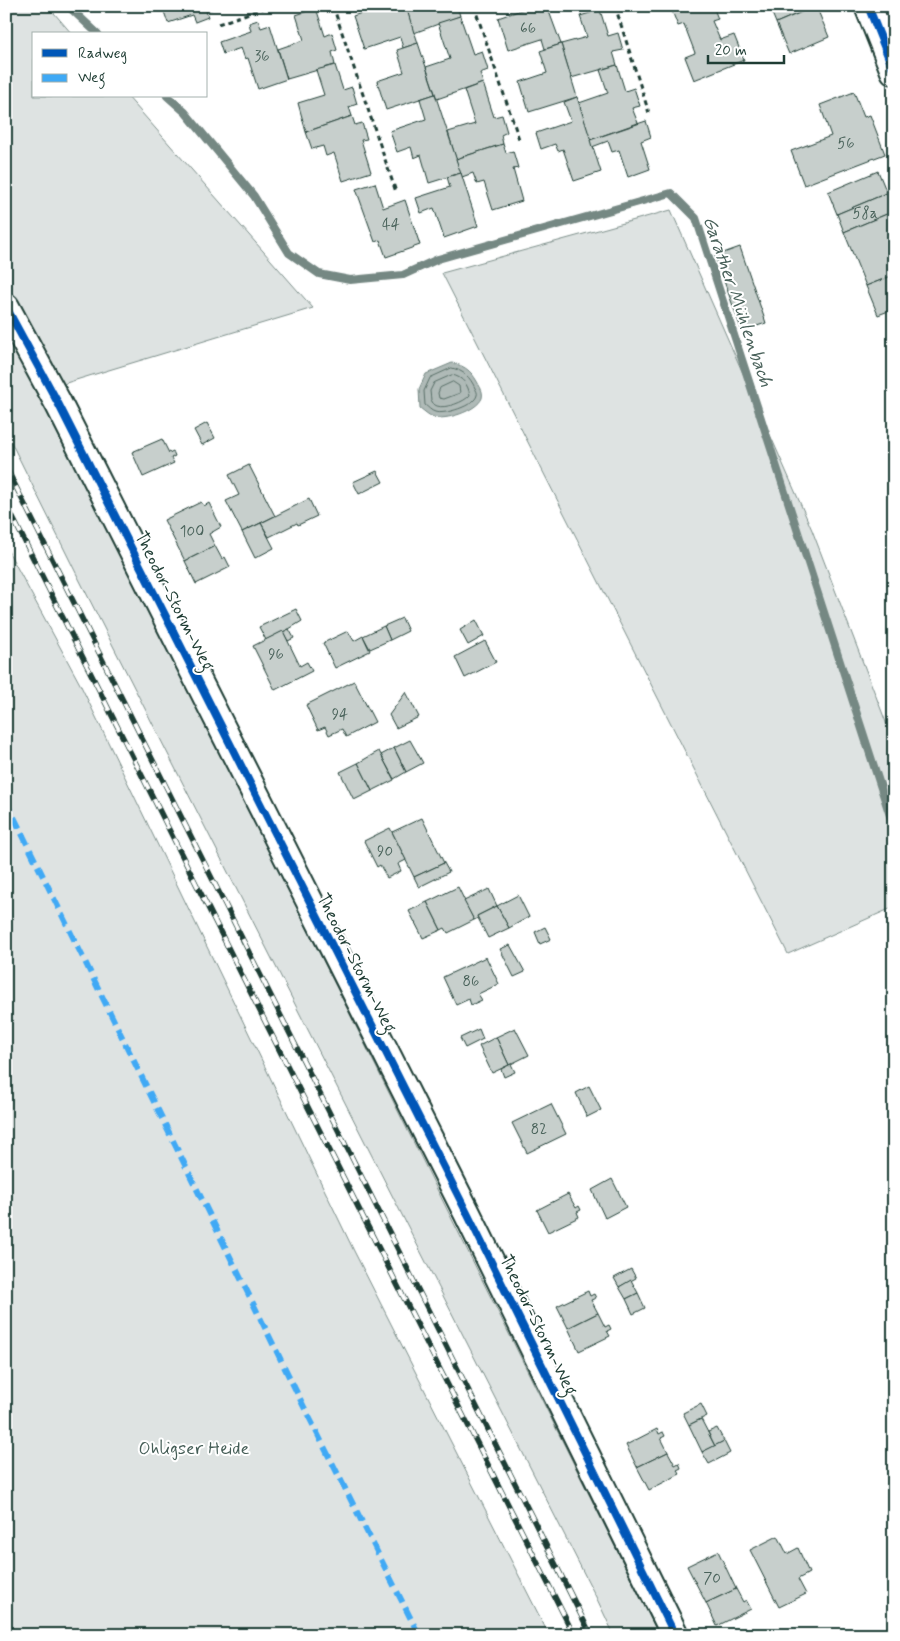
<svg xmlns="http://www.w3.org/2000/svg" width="900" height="1641" font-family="Mynerve,sans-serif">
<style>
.green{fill:#dee3e2;stroke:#7e908b}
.water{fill:#afbab7;stroke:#758883}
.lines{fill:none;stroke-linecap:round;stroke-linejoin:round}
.shore{stroke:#596f68;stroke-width:1}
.stream{stroke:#758883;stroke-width:8}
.building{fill:#c7cfcc;stroke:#1f3d34}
.minor-casing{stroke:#1f3d34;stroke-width:30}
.path{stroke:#1f3d34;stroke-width:3;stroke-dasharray:5 4;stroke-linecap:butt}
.minor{stroke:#fff;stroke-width:26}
.rail-casing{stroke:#1f3d34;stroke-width:5.5}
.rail{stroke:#fff;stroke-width:4;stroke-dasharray:11;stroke-linecap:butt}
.quiet{stroke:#3fa9f5;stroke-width:6;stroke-dasharray:12 6;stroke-linecap:butt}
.cycleway-casing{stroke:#fff;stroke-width:11}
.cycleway{stroke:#0057b8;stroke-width:8}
.labels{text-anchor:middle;stroke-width:4;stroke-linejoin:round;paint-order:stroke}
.number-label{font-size:15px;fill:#49625a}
.street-label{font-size:18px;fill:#1f3d34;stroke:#fff}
.park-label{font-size:18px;fill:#455e57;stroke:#fff}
.water-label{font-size:19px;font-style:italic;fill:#4a625b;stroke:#fff}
</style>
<rect width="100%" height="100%" fill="#fff"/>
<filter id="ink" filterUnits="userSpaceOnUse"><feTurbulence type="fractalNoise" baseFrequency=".02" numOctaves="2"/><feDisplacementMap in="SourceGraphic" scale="10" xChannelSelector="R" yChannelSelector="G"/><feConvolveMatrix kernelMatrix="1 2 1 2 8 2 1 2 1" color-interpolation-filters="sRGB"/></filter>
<g filter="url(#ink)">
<g class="green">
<polygon points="6,6 48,6 72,34 34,34 34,96 127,96 313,308 66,383 42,396 659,1635 614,1635 596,1597 75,571 6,432"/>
<polygon points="671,210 812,530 887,725 894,723 894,907 788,954 442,273"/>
<polygon points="6,547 80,684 354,1251 549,1635 6,1635"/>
</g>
<path class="water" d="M452 363C467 366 473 373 480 387 482 390 483 394 482 398 477 411 445 421 433 417 428 415 424 411 420 408L419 389 426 374Z"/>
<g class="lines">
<g class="shore">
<path d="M452 368C464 371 470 377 475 388 476 390 478 393 477 395 475 406 444 415 435 412 431 411 428 407 425 405L424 391 430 378Z"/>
<path d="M452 375C463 377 468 385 470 395 465 402 445 409 437 406 434 405 432 402 431 400L430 391 434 383Z"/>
<polygon points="453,382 459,386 460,393 444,399 439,398 438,393 440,388"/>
</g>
<g class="stream">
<polyline points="68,6 98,34"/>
<polyline points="167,96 185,112 254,196 289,253 319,274 350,280 403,275 438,259 671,193 696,218 894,828"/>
</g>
</g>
<g class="building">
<polygon points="162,6 211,6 212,9 206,11 208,17 195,22 192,15 168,23"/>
<polygon points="406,6 418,43 403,48 400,37 364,49 353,16 382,6"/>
<polygon points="406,6 457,6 460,16 414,33"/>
<polygon points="526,6 547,6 561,44 545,49 542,39 508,50 498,18 527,8"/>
<polygon points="670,6 713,6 718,19 712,21 720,40 734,35 744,60 694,80 685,57 695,53 684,24 678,26"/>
<polygon points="769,6 815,6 776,23"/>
<polygon points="816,6 829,37 789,54 776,23"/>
<polygon points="316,8 325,36 332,33 337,50 332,52 335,65 287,79 278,49 304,40 296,15"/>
<polygon points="600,10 608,36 618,33 623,50 613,52 617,65 571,78 561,44 587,37 580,16"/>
<polygon points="460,16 473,54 482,51 488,70 480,73 483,83 437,99 426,67 450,59 438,23"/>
<polygon points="258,20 261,28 270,25 287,79 258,89 248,58 245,59 241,48 223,54 219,42 251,31 249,23"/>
<polygon points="418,43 435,94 386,110 377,81 404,72 397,50"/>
<polygon points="561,44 577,97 529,112 520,82 547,73 540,51"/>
<polygon points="335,65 343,90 352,87 357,104 349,107 352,116 306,132 298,103 324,95 316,70"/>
<polygon points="617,65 625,91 634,88 640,106 632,108 638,123 590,140 579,103 608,93 600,70"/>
<polygon points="483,83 494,117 502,115 507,132 501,135 503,144 456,159 448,132 475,124 464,90"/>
<polygon points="854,92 864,117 870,115 885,154 804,185 791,151 831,136 820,105"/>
<polygon points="435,94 461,173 429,183 421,155 414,158 411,147 397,152 390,131 426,119 420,99"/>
<polygon points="577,97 601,172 574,181 563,149 558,151 555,144 541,149 536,133 571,121 564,102"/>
<polygon points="352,116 355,125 362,123 367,139 361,140 371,172 343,181 334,153 326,156 323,146 312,149 306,132"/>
<polygon points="646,121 651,137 641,141 650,169 628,177 619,150 612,152 608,141 592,147 590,140"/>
<polygon points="503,144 506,153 513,151 518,168 513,169 522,201 493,210 484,182 477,184 473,173 462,177 456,159"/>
<polygon points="878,171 887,193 837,214 828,192"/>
<polygon points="461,173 478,226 444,238 434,208 421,213 416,198 450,187 447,177"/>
<polygon points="375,183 383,208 405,200 420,245 386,257 380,240 375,242 356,189"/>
<polygon points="887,193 894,211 844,232 837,214"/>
<polygon points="894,211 894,275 866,286 844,232"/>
<polygon points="740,247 766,323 742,331 715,256"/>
<polygon points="894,275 894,309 878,315 866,286"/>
<polygon points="207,423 215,438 202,445 194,430"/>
<polygon points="162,439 169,453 173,451 175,456 171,458 174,463 143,477 132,452"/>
<polygon points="249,465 275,516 242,532 226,501 239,495 229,475"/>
<polygon points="377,471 383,482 359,494 353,482"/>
<polygon points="309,499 317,516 298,525 297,523 269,537 261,523"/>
<polygon points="201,502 204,506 209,503 221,527 209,534 215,546 185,561 164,520"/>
<polygon points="261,523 274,548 255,558 242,532"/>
<polygon points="215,546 222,559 225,557 230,567 196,584 185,561"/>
<polygon points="296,609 302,621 289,629 266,640 259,627"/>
<polygon points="402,618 408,631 390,640 384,626"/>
<polygon points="476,620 484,636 468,645 460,630"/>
<polygon points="384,626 390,640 370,649 363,636"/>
<polygon points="289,629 294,638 288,641 283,632"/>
<polygon points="283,631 300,666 307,662 312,671 275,690 253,646"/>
<polygon points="348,631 354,641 363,636 370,651 335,668 323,643"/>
<polygon points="485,641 496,662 465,678 455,657"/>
<polygon points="354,681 375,722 346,737 342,729 329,735 325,727 318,730 306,705"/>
<polygon points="406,692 419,717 396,728 389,715"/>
<polygon points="410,740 423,763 406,772 394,748"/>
<polygon points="394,748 406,772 394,779 381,755"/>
<polygon points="379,751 394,780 372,791 358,763"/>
<polygon points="358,763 372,791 354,800 340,772"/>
<polygon points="422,818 444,863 414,877 392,832"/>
<polygon points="390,828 406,860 398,864 401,871 387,878 380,865 377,867 364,841"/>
<polygon points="444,863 449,872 419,887 414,877"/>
<polygon points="458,887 474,920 448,933 445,928 441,930 427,902"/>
<polygon points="489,889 497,906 477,916 478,918 474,920 464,901"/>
<polygon points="518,895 529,917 509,928 497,906"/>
<polygon points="427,902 441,930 423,938 409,911"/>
<polygon points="497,906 509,928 488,938 477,916"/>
<polygon points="545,927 551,939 540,944 535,932"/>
<polygon points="510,945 525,972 514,977 500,949"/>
<polygon points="486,957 499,984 478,994 482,1000 471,1005 469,999 456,1005 443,977"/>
<polygon points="515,1028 529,1055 509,1065 496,1037"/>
<polygon points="479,1029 483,1039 465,1048 460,1038"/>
<polygon points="496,1037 509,1065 492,1073 479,1046"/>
<polygon points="511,1064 515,1072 504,1077 501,1069"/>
<polygon points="589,1086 601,1110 587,1117 576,1093"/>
<polygon points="551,1104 566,1134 527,1153 512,1123"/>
<polygon points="612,1179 626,1207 605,1218 592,1190"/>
<polygon points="568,1194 576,1208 579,1206 581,1210 577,1212 579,1217 548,1232 537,1210"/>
<polygon points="631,1269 636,1278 619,1287 614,1278"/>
<polygon points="631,1280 638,1293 626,1299 619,1287"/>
<polygon points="588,1291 590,1296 594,1294 596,1298 591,1300 598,1313 568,1328 557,1306"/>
<polygon points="638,1293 645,1308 633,1314 626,1299"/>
<polygon points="598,1313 605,1327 609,1325 611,1329 607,1331 610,1336 579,1351 568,1328"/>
<polygon points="701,1404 707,1416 689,1425 683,1413"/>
<polygon points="701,1419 715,1446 702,1452 689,1425"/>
<polygon points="717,1428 724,1441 715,1446 708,1432"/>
<polygon points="657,1429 659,1434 663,1432 665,1436 661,1438 668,1452 637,1467 626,1445"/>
<polygon points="724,1441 730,1453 709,1464 702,1452"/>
<polygon points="668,1452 675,1465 679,1463 681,1468 677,1470 680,1474 649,1490 637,1467"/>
<polygon points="778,1536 787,1554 798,1548 809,1573 798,1579 806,1594 779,1607 750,1550"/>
<polygon points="718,1551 736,1589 706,1603 687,1566"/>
<polygon points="736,1589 743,1602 746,1600 751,1609 717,1626 706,1603"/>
</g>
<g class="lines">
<g class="minor-casing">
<g id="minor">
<polyline points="868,6 894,71"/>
<polyline points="6,307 58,403 467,1213 675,1635"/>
</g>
</g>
<g class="path">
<polyline points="333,6 396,192"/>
<polyline points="474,6 519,139"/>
<polyline points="615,6 649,113"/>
<polyline points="218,24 269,6"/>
</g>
<use href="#minor" class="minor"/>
<g class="rail-casing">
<g id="rail">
<polyline points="6,467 591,1635"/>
<polyline points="6,504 360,1211 574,1635"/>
</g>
</g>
<use href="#rail" class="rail"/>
<polyline class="quiet" points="6,801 304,1407 419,1635"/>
<g class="cycleway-casing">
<g id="cycleway">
<polyline points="868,6 894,71"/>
<polyline points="6,307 58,403 467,1213 675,1635"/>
</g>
</g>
<use href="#cycleway" class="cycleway"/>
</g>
</g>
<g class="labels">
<g class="number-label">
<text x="528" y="33">66</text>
<text x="262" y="61">36</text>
<text x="846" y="148">56</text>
<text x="865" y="218">58a</text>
<text x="391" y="229">44</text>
<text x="192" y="536">100</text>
<text x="276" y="659">96</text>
<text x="340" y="719">94</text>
<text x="385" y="856">90</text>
<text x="471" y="986">86</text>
<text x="539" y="1134">82</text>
<text x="712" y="1583">70</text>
</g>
<g class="street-label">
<text transform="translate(175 601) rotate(63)" y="6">Theodor-Storm-Weg</text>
<text transform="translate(357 963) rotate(63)" y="6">Theodor-Storm-Weg</text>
<text transform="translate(539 1325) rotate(64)" y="6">Theodor-Storm-Weg</text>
</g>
<g class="park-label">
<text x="194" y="1454">Ohligser Heide</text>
</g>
<g class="water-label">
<text transform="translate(739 301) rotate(71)" y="7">Garather Mühlenbach</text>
</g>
</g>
<rect width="900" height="1641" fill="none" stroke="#fff" stroke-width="25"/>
<rect x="12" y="12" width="875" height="1616" fill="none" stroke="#1f3d34" stroke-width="2" filter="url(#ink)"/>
<rect x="32" y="32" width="175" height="65" fill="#ffffff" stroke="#a5b1ae"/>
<rect x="42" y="49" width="25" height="8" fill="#0057b8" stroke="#a5b1ae"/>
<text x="78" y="58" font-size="15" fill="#1f3d34">Radweg</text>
<rect x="42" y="74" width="25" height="8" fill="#3fa9f5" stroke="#a5b1ae"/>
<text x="78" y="82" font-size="15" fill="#1f3d34">Weg</text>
<path d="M708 55v8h76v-8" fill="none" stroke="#1f3d34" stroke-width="2.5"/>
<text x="715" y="55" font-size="15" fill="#1f3d34" stroke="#ffffff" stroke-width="4" paint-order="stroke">20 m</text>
</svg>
